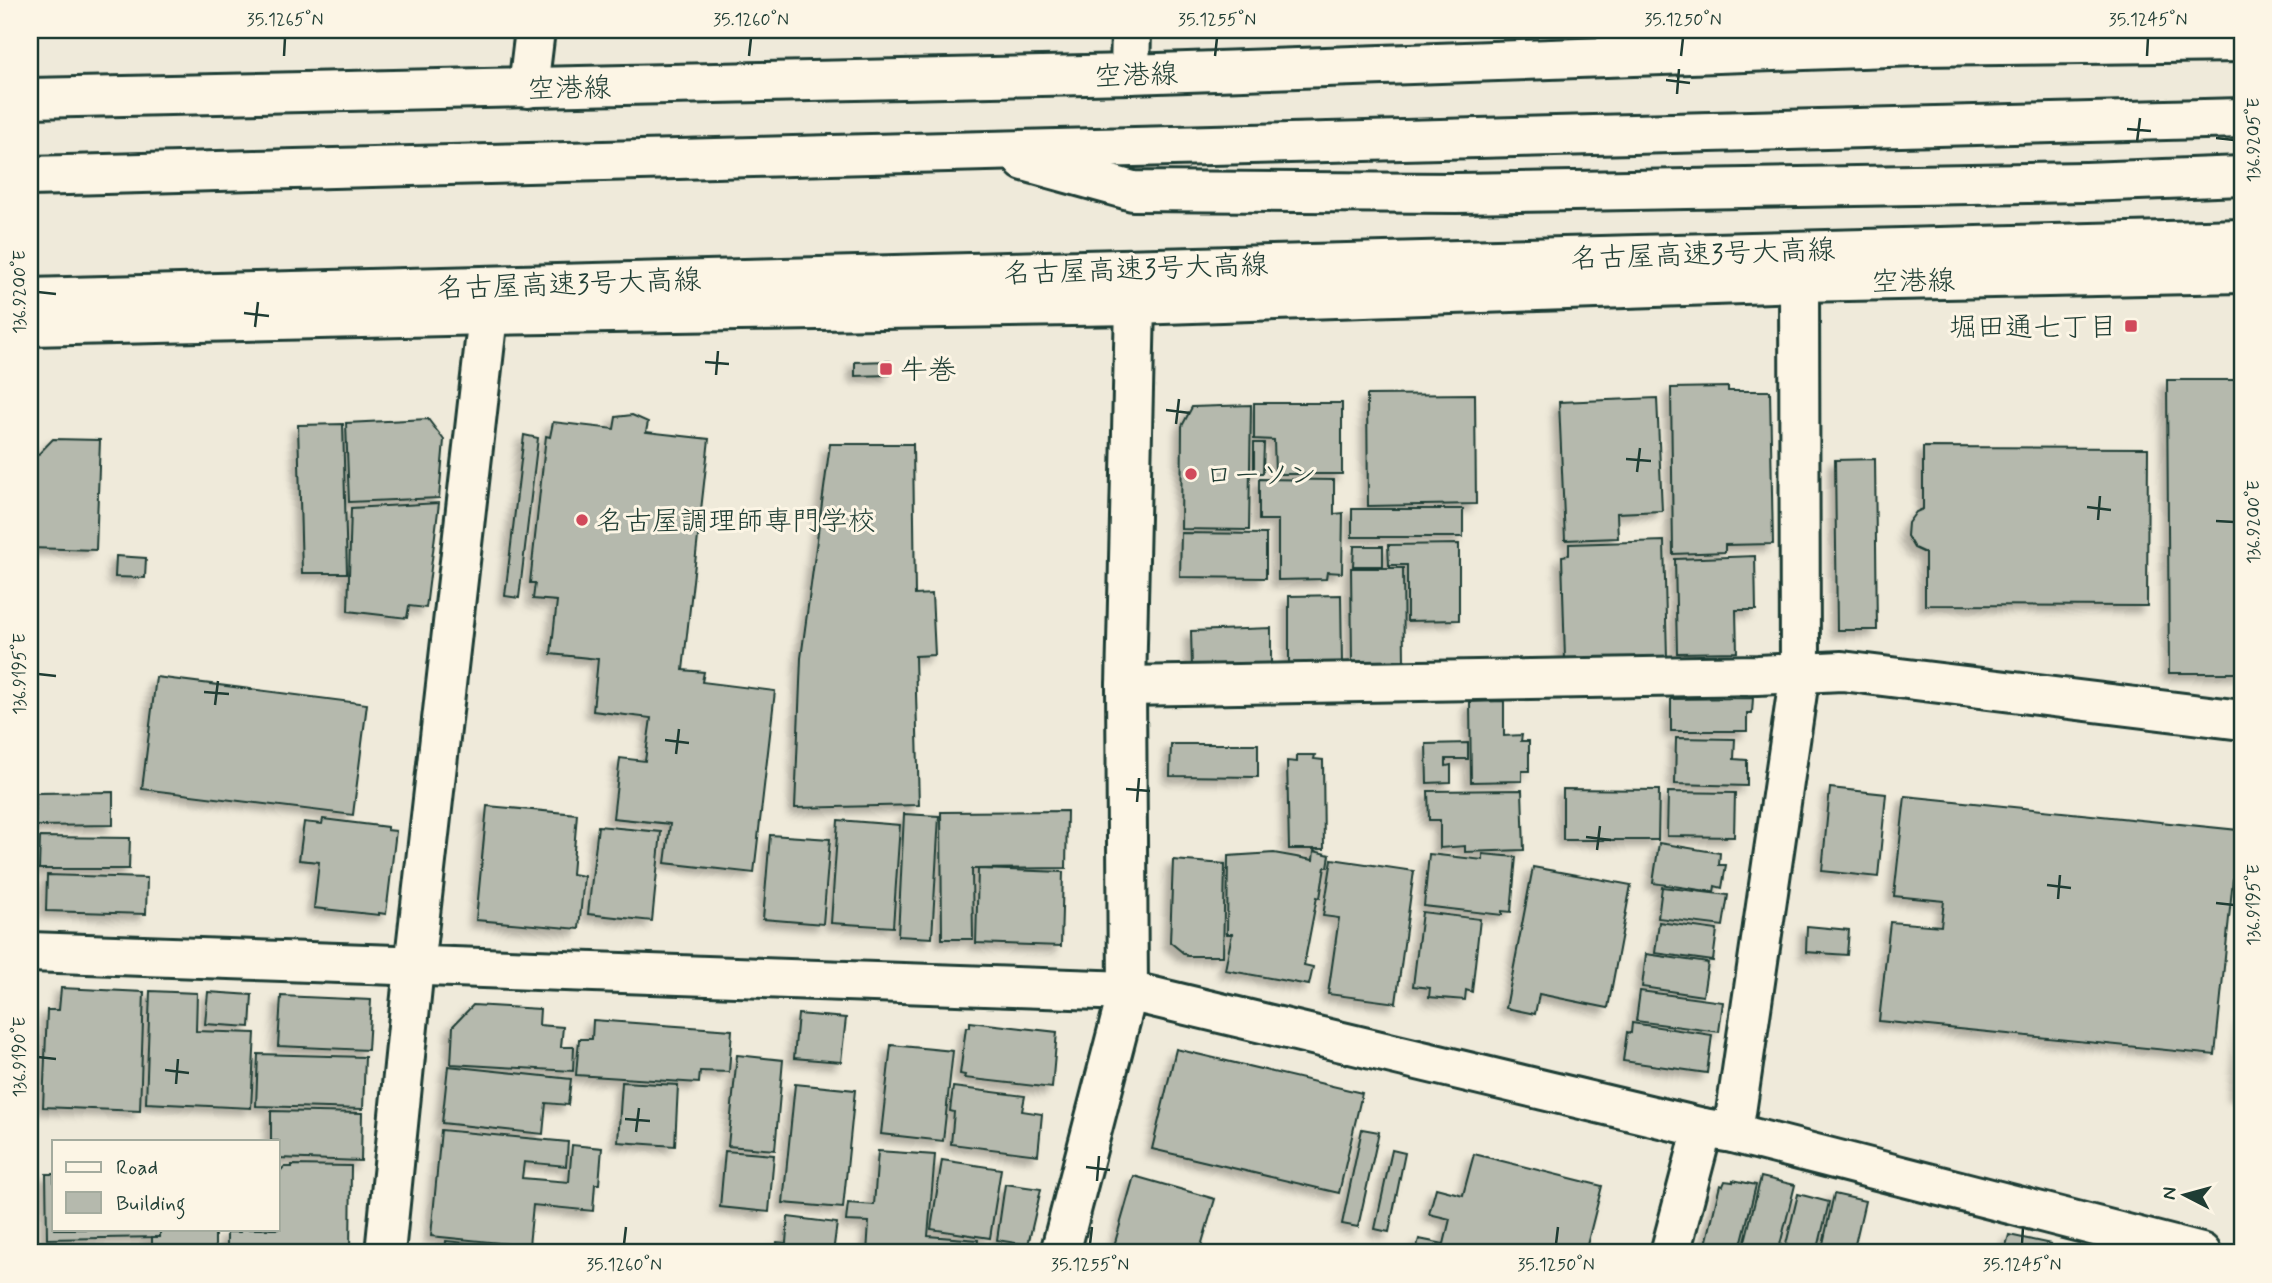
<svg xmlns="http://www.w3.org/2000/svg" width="2272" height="1283" font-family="Mynerve,'Klee One',sans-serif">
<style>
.building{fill:#b5b9ad;stroke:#1f3d34;stroke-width:2;filter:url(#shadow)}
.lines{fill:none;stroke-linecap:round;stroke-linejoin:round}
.minor-casing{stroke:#1f3d34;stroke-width:44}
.major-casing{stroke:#1f3d34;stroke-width:44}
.highway-casing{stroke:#1f3d34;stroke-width:44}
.minor{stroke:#fcf5e5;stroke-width:38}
.major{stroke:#fcf5e5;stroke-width:38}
.highway{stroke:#fcf5e5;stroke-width:38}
.ticks{fill:none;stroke:#1f3d34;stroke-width:2.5}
.poi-dot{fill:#d1495b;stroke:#fcf5e5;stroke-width:2.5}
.labels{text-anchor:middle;stroke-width:6;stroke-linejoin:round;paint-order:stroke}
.street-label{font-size:28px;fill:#1f3d34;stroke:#fcf5e5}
.poi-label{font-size:28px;fill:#1f3d34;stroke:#fcf5e5;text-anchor:start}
.neatline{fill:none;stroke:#1f3d34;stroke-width:2.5}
.ticks-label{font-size:18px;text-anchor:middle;fill:#1f3d34}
</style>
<defs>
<filter id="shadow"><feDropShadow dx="-6" dy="6" stdDeviation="3.5" flood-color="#0004"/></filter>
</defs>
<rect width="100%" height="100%" fill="#efeada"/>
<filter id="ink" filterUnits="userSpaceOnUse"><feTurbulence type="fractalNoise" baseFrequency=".0143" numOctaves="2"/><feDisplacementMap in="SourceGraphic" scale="14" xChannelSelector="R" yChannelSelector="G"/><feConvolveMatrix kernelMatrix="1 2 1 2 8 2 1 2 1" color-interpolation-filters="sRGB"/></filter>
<g filter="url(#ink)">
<g class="building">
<polygon points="890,361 890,375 855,376 855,362"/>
<polygon points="2167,380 2242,380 2242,673 2169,673"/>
<polygon points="1728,387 1728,391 1770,391 1773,544 1725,545 1725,552 1673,554 1671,388"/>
<polygon points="1475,394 1476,504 1368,506 1367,395"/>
<polygon points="1657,398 1662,511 1617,513 1618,538 1565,540 1559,402"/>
<polygon points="1254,403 1342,403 1342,474 1275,474 1274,440 1254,439"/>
<polygon points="1251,405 1249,530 1181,529 1182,426 1192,407"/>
<polygon points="632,415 648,422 646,432 709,439 683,670 704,672 702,682 775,691 754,873 665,863 670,824 613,818 620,758 645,761 651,718 593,711 598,659 551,654 557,601 533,599 535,583 530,583 546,436 550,437 553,422 614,429 616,417"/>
<polygon points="428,419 444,440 439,498 349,502 346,423"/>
<polygon points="343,424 347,573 302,573 298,425"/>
<polygon points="524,435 538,438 519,598 505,596"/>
<polygon points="53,439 100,440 96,550 30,548 30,463"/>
<polygon points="1254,443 1264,443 1263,473 1254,473"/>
<polygon points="830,444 913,444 915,595 932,594 935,655 915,656 919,805 795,808 801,658"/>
<polygon points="1923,447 2148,448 2147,606 1925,605 1925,553 1914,548 1907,536 1908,523 1916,512 1923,509"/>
<polygon points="1875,459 1877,630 1837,630 1835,460"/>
<polygon points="1259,479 1334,480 1334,514 1343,513 1342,573 1327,572 1326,579 1278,580 1278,520 1259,520"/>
<polygon points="439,503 426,608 409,606 407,618 348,611 351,508"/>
<rect x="1352" y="509" width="111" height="28"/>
<polygon points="1181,533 1266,534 1266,578 1180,577"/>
<polygon points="1664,541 1667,657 1565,660 1562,556 1569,555 1569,544"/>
<polygon points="1459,544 1459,620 1407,621 1407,565 1389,565 1388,545"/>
<polygon points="1354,546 1383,546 1383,566 1353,566"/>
<polygon points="116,556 146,558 145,578 115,577"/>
<polygon points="1755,556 1756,610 1736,610 1737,652 1677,653 1675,559"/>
<polygon points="1351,568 1403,568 1404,662 1352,662"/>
<polygon points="1341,595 1342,663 1289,663 1289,596"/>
<polygon points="1271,628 1271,666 1192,667 1191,631"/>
<polygon points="156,677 367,704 353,815 142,789"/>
<polygon points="1753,698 1752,713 1747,713 1747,731 1671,731 1671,699"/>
<polygon points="1504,701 1504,736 1522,735 1521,741 1529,741 1529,771 1522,771 1522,781 1471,782 1470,702"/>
<polygon points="1676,738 1735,739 1734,759 1747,760 1747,786 1675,784"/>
<polygon points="1468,743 1468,759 1446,759 1446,766 1451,765 1451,782 1427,783 1426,744"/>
<polygon points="1171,744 1258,744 1258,777 1170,776"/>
<polygon points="1297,755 1315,755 1314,759 1323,760 1324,849 1289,849 1287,761 1297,762"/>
<polygon points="1830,788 1886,794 1878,877 1822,871"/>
<polygon points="1563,789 1659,790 1658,840 1563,840"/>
<polygon points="1522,790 1524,850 1465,852 1465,846 1440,848 1440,820 1429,820 1428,791"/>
<polygon points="113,792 113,825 35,826 36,793"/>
<polygon points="1668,792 1735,793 1734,837 1667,836"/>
<polygon points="1905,796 2238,830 2215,1055 1879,1021 1890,922 1941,926 1944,901 1894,896"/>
<polygon points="487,806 577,814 572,874 584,876 579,929 476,920"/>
<polygon points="1067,811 1066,868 972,869 973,939 942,939 941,812"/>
<polygon points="904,814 939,816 932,938 898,936"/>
<polygon points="323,819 387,827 387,830 396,831 386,914 379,913 379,915 314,908 319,862 299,860 304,822 322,824"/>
<polygon points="838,820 900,825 893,927 831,923"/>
<polygon points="598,826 661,832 652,921 588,914"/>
<polygon points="770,835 830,839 823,924 763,919"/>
<polygon points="40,837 130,838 129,869 39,869"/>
<polygon points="1659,843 1720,853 1719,865 1726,865 1722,888 1715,886 1714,892 1653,883"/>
<polygon points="1314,851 1330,855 1328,867 1325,867 1320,898 1317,897 1304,965 1313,967 1309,985 1225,970 1232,934 1227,934 1228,856 1274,853 1313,860"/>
<polygon points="1429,854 1483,860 1483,854 1516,857 1511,912 1502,911 1502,915 1424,906"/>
<polygon points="1332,859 1414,871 1396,1003 1328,994 1339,918 1323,916"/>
<polygon points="1173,860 1225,864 1223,956 1187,956 1170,942"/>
<polygon points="1533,867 1631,885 1608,1008 1539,994 1535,1014 1506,1008"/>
<polygon points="978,869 1063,872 1061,946 976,943"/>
<polygon points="47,875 147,878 146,914 46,911"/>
<polygon points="1662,887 1728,895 1723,926 1658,918"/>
<polygon points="1422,912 1480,919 1472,992 1466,990 1465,1000 1429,997 1430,988 1413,986"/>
<polygon points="1659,922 1717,930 1713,961 1655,953"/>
<polygon points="1807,926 1849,930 1847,955 1806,952"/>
<polygon points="1646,954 1708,963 1703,996 1642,987"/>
<polygon points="61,988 144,992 140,1111 43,1107 47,1010 59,1010"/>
<polygon points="150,991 197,993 196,1031 255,1033 251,1108 146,1103"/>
<polygon points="1640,991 1723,1002 1719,1032 1636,1021"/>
<polygon points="208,992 252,995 250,1027 205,1024"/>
<polygon points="281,996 371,1000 368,1050 278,1046"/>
<polygon points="473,1005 540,1009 539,1025 563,1027 561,1047 574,1047 573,1071 451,1064 453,1026"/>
<polygon points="798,1014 846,1018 841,1062 794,1058"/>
<polygon points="2242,1018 2242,1095 2235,1094"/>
<polygon points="593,1020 732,1030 729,1072 700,1071 699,1083 576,1075 579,1039 592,1039"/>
<polygon points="970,1022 1057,1032 1052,1088 964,1078 965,1075 960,1074 966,1027 970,1027"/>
<polygon points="1632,1023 1712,1035 1707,1073 1623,1061 1627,1032 1631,1033"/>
<polygon points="891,1045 953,1051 943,1141 881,1134"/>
<polygon points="1176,1049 1362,1093 1339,1193 1152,1149"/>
<polygon points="258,1054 365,1057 363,1109 256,1106"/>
<polygon points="737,1055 783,1060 775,1150 728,1146"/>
<polygon points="448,1066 571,1079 568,1105 546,1103 543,1134 442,1123"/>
<polygon points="622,1082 678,1085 675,1146 618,1142"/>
<polygon points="795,1084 855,1090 843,1208 783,1203"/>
<polygon points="953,1087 1025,1096 1022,1111 1042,1114 1038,1155 951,1144 954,1112 950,1111"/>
<polygon points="271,1111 362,1113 361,1161 278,1158 278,1141 271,1141"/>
<polygon points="1362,1129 1379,1132 1358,1227 1342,1224"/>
<polygon points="441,1130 568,1142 566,1166 524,1162 522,1178 569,1182 572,1145 602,1148 599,1184 595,1184 593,1211 533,1205 529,1246 431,1236"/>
<polygon points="1392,1150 1405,1153 1389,1232 1375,1229"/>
<polygon points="725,1151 774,1155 769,1212 720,1207"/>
<polygon points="878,1151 935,1155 928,1236 978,1240 977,1253 867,1253 869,1222 846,1221 848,1203 874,1205"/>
<polygon points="1474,1154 1602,1186 1585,1253 1415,1253 1419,1239 1444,1244 1450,1219 1429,1214 1436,1188 1463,1195"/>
<polygon points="942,1160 1001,1169 990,1238 931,1229"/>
<polygon points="292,1165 351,1166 350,1253 227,1253 227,1232 240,1232 240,1229 278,1229 278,1173 284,1167 292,1167"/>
<polygon points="46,1174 54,1174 54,1229 160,1229 160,1237 47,1239"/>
<polygon points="1134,1176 1215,1199 1199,1253 1112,1253"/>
<polygon points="1761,1177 1795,1185 1778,1253 1742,1253"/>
<polygon points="1733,1180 1756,1185 1739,1253 1704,1253 1720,1185 1723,1186 1725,1181 1733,1182"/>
<polygon points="1005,1184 1041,1189 1028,1245 997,1240"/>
<polygon points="1798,1194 1829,1202 1817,1253 1784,1253"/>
<polygon points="1834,1194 1865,1201 1853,1253 1821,1253"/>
<polygon points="788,1217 837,1223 833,1253 776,1253 777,1242 786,1243"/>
<polygon points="160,1229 215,1229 215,1253 152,1253 152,1237 160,1237"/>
<polygon points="2009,1235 2051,1244 2048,1253 2004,1253"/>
<polygon points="446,1241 495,1246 494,1253 445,1253"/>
</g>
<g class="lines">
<g class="minor-casing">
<g id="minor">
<polyline points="1130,74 1131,30"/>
<polyline points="528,88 535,30"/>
<polyline points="1126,686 1758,675 1842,671 2242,720"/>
<polyline points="30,952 1128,991 1703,1128 1733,1133 2201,1253"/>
<polyline points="1733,1133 1800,672 1799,282"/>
<polyline points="385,1253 414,967 488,315"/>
<polyline points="1060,1253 1128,991 1126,686 1135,305"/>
<polyline points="1670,1253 1703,1128"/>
</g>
</g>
<g class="major-casing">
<g id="major">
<polyline points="30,98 1130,74 1917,46 2242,42"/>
<polyline points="30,326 488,315 1135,305 1799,282 2242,273"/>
</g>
</g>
<g class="highway-casing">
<g id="highway">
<polyline points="1024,161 1133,191 1456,193 2086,182 2242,176"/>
<polyline points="30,176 2242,118"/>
<polyline points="30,298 2242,239"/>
</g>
</g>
<use href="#minor" class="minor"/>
<use href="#major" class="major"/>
<use href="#highway" class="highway"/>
</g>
</g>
<path class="ticks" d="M284 56 285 38M749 56 751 38M1215 56 1217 38M1681 56 1683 38M2147 56 2148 38M1666 80 1690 83M1677 94 1679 69M2127 129 2151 131M2216 138 2234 140M2137 142 2140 118M38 292 56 294M244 313 269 316M255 327 258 302M705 362 729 364M716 375 718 351M1166 410 1190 413M1176 424 1179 399M1626 459 1651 461M1637 472 1640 448M2087 507 2111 510M2098 520 2100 496M2216 521 2234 522M38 674 56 676M204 692 229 694M215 705 218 681M665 740 689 743M676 754 679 729M1126 789 1150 791M1137 802 1139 778M1586 837 1611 840M1597 850 1600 826M2047 885 2071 888M2058 899 2060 875M2216 903 2234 905M38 1057 56 1059M165 1070 189 1073M176 1084 178 1059M625 1119 650 1121M636 1132 639 1108M1086 1167 1110 1170M1097 1181 1099 1156M624 1244 626 1227M1090 1244 1092 1227M1556 1244 1558 1227M2022 1244 2023 1227"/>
<g class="poi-dot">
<rect x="2124" y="319" width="14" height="14" rx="3.5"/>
<rect x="879" y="362" width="14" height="14" rx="3.5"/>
<circle cx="1191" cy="474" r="7"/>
<circle cx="582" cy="520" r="7"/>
</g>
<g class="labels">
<g class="street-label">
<text transform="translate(1136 74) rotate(-2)" y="10">空港線</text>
<text transform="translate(569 87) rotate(-1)" y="10">空港線</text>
<text transform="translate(1703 253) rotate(-2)" y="10">名古屋高速3号大高線</text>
<text transform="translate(1136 268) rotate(-2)" y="10">名古屋高速3号大高線</text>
<text transform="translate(1913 280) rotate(-1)" y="10">空港線</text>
<text transform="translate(569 283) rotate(-2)" y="10">名古屋高速3号大高線</text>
</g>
<g class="poi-label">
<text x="2117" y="336" text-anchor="end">堀田通七丁目</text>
<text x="900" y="379">牛巻</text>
<text x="1205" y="484">ローソン</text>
<text x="596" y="530">名古屋調理師専門学校</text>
</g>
</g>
<rect width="2272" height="1283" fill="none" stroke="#fcf5e5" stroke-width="77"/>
<rect x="52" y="1140" width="228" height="91" fill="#fcf5e5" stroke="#a4ab9e" stroke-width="2"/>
<rect x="66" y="1162" width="35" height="10" fill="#fcf5e5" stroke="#a4ab9e" stroke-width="2"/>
<text x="116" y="1174" font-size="21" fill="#1f3d34">Road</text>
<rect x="66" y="1192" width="35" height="21" fill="#b5b9ad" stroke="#a4ab9e" stroke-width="2"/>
<text x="116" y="1210" font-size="21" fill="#1f3d34">Building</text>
<g transform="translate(2185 1195) rotate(276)" stroke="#fcf5e5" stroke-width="5" paint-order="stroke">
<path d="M0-5L12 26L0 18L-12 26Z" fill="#1f3d34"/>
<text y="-10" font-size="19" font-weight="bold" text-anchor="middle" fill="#1f3d34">N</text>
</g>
<rect x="38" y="38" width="2196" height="1206" class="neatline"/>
<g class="ticks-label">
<text x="285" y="25">35.1265°N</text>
<text x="751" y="25">35.1260°N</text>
<text x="1217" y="25">35.1255°N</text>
<text x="1683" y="25">35.1250°N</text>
<text x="2148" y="25">35.1245°N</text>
<text transform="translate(2253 140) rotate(-90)" y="6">136.9205°E</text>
<text transform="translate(19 292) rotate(-90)" y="6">136.9200°E</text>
<text transform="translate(2253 522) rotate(-90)" y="6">136.9200°E</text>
<text transform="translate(19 674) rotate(-90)" y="6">136.9195°E</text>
<text transform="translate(2253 905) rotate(-90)" y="6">136.9195°E</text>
<text transform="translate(19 1057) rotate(-90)" y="6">136.9190°E</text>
<text x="624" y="1270">35.1260°N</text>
<text x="1090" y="1270">35.1255°N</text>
<text x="1556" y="1270">35.1250°N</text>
<text x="2022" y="1270">35.1245°N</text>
</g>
</svg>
